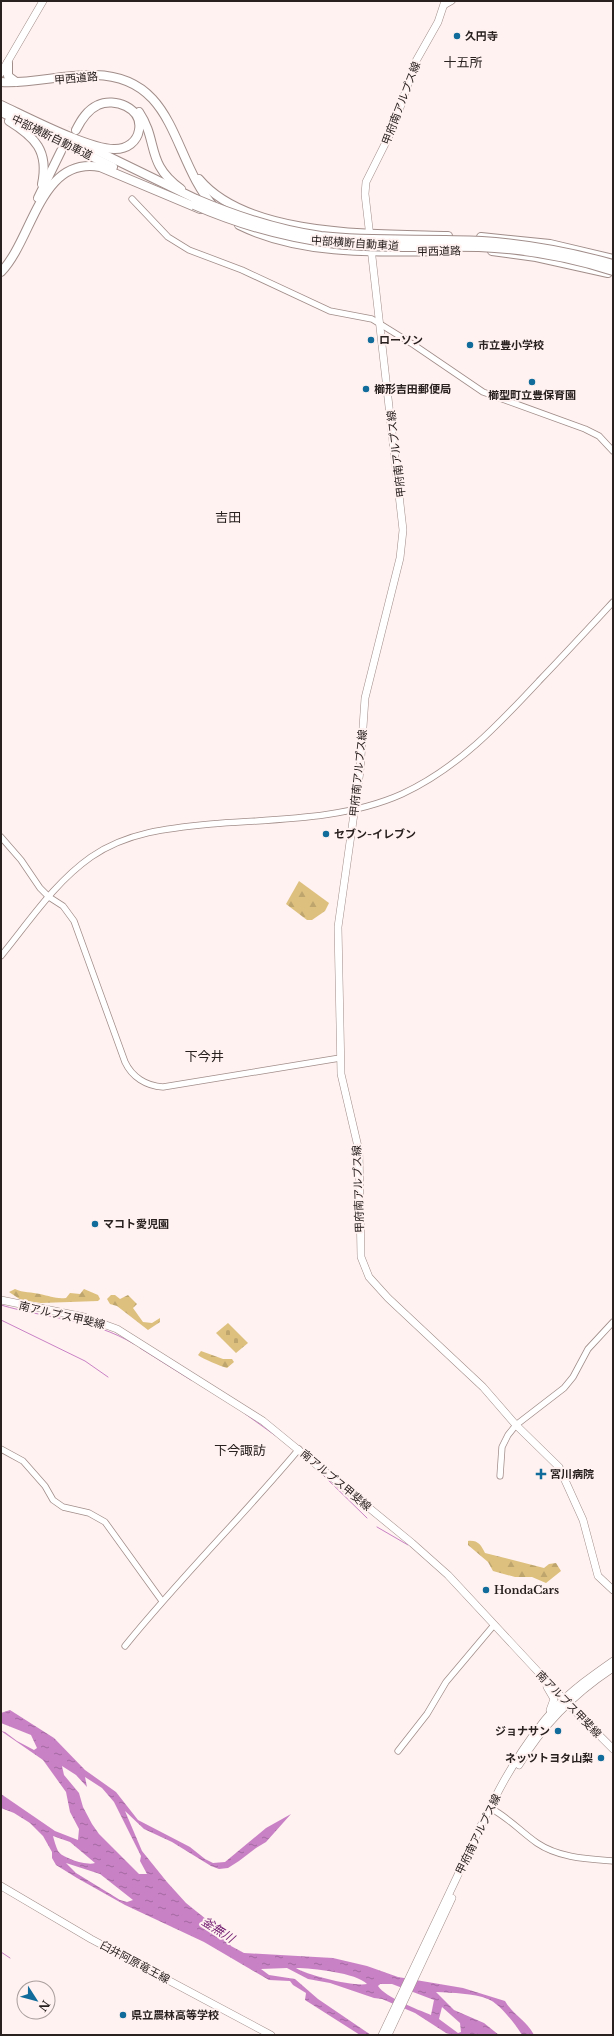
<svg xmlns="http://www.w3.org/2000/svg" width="614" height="2036" font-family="'Libre Baskerville','Noto Sans JP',serif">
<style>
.forest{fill:url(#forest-firs)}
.cemetery{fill:url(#cemetery-stones)}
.water{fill:url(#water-ripples);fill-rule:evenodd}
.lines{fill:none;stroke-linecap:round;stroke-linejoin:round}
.stream{stroke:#c981c6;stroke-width:1}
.highway-tunnel{stroke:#d4c8c6;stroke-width:8;stroke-dasharray:8 4;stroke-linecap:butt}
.minor-casing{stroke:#a18d8a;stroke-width:7}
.major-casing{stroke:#a18d8a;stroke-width:8}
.highway-casing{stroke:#a18d8a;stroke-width:10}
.minor{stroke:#fff;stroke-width:5.5}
.major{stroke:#fff;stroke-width:7}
.highway{stroke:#fff;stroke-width:8}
.highway-bridge-casing{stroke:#a18d8a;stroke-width:10;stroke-linecap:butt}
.highway-bridge{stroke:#fff;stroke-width:8}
.poi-dot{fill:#116c9b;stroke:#fff2f0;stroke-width:1.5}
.labels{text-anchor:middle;stroke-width:4;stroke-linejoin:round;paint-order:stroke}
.poi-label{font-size:11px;font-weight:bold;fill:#292120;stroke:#fff2f0;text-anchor:start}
.street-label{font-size:11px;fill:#292120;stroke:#fff2f0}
.water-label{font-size:12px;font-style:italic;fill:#721c71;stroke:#fff2f0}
.quarter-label{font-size:13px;fill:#292120;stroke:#fff2f0}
</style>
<defs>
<pattern id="forest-firs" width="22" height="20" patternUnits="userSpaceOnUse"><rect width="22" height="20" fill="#ddc07e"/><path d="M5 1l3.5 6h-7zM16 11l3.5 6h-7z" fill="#bea56d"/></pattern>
<pattern id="cemetery-stones" width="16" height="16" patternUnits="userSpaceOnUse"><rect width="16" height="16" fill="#ddc07e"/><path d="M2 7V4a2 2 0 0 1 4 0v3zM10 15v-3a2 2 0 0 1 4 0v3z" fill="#bea56d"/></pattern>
<pattern id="water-ripples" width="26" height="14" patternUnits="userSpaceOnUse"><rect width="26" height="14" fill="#c981c6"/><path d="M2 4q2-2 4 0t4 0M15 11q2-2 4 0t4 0" fill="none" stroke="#a369a0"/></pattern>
</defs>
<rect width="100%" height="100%" fill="#fff2f0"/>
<g class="forest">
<polygon points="299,881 329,903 325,911 312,920 307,920 286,904"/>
<path d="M15 1289C23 1293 32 1292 40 1294 50 1296 55 1299 66 1298L70 1293 80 1294 84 1289 98 1295 100 1299 98 1301 41 1303 21 1300 9 1292Z"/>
<polygon points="111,1295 115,1295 120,1299 128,1295 137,1304 133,1308 143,1322 152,1323 160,1318 160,1322 148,1330 117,1306 110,1304 107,1299"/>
<path d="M201 1351 223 1359H232L234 1362 227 1368C220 1366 203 1359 198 1355Z"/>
<path d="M468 1541C478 1540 481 1545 485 1553L544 1568 549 1564 556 1563 561 1571 546 1583 532 1577H515L493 1571 488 1562 468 1545Z"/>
</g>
<polygon class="cemetery" points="228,1323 248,1343 236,1353 216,1333"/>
<path class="water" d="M10 1710 54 1738 85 1770 116 1792 138 1820 190 1847 205 1859 213 1863 225 1862 266 1828 291 1814 266 1842 256 1848 239 1861 228 1868 219 1869 211 1866 172 1842 144 1829 125 1811 142 1851 167 1882 186 1903 222 1932 231 1946 244 1953 333 1958 367 1966 398 1977 463 1988 505 2001C513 2015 527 2021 534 2035H522C516 2025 499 2003 488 1999 473 1993 453 1993 436 1992L454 2010 484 2023 499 2035H453L446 2033 415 2013 382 1999 374 1998 330 1983 308 1979 287 1968 261 1969 269 1975 295 1979 318 1999 371 2035H360L305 2000 306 1993 293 1985 290 1981 269 1980 204 1942 125 1905 77 1878 56 1865 52 1858V1852L43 1836 30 1823 14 1813 1 1808V1794L55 1831 78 1840 79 1829 70 1812 66 1792 43 1760 1 1731 5 1732 17 1741 34 1750 37 1748 31 1735 1 1723V1713ZM62 1766 76 1775 87 1787 85 1777 102 1788 114 1802 141 1856 140 1861 147 1874H139L99 1834 92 1824 83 1807 79 1793 64 1775ZM53 1836 70 1842 95 1863C87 1866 62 1858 58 1851 56 1847 54 1840 53 1836ZM66 1863 100 1874 133 1900 127 1902 120 1900 76 1873ZM296 1968C312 1968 357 1973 367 1984 355 1987 306 1975 296 1968ZM380 1984H392L434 2000 431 2015C417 2009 386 1998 378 1986ZM442 2007 460 2023 461 2032 458 2033 439 2019Z"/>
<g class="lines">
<g class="stream">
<path d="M1 1305C47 1319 91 1318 134 1344"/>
<polyline points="1,1320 85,1361 108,1377"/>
<polyline points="140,1348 191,1380"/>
<polyline points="244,1413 276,1436"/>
<polyline points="323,1475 367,1518"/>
<polyline points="377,1527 408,1545"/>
<polyline points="1,1952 10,1958"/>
</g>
<polyline class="highway-tunnel" points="62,150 72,128"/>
<g class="minor-casing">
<g id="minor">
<polyline points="445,5 452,1"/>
<polyline points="132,199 168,237 189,250 242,270 330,311 372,319 414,345 483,392 585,429 599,436 613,451"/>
<path d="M1 837 21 860 40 888 49 897 63 906 74 921 125 1062C132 1077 146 1086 163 1087L340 1058"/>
<path d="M1 956C29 922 54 883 91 857 127 832 169 828 211 824 274 819 344 820 402 794 458 768 498 725 539 681 564 655 588 629 613 602"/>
<polyline points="1,1449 23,1461 45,1486 53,1500 63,1507 89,1513 105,1522 162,1601"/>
<polyline points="500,1476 502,1447 508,1435 516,1425 564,1388 573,1377 588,1349 613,1322"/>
<path d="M125 1646C180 1578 243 1516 299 1449"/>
<polyline points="398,1751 427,1714 446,1682 494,1625"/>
<path d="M490 1808C508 1817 521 1832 537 1843 559 1858 588 1859 613 1861"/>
</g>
</g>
<g class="major-casing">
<g id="major">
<polyline points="1,73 43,1"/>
<polyline points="370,237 365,194 366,182 393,128 416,61 438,22 445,1"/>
<polyline points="371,248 403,530 400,558 365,698 360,771 338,927 341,1074 359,1151 361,1257 369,1277 388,1298 483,1387 516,1425 559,1467 583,1520 598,1576 613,1590"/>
<polyline points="1,1300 84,1317 117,1329 263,1421 412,1543 448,1575 568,1704 613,1749"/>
<polyline points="547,1687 554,1699 550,1710"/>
<path d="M519 1765C542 1726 575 1693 613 1668"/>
<polyline points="1,1886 91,1939 271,2035"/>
<path d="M382 2035C407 1983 431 1931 456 1879 484 1819 511 1756 556 1707 573 1689 593 1675 613 1661"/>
<polyline points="388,2035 452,1898"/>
</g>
</g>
<g class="highway-casing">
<g id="highway">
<polyline points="8,63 8,76 16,82"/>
<path d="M1 82C33 84 63 74 95 75 178 77 171 160 215 208"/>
<path d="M1 105C27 117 90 150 115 149 127 149 137 142 139 130 143 108 114 97 98 105 87 110 81 120 76 130"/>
<polyline points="1,112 113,167"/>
<path d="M139 112C159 142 145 163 181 189"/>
<path d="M9 121C35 137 49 151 42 184"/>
<polyline points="89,147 196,199"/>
<path d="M199 179C248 238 377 234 448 236"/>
<polyline points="38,198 61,151"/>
<path d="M239 225C302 256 381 252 448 251"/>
<polyline points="481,237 550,244 613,259"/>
<polyline points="492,251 536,257 608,273"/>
<path d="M1 272C33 239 40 156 100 167L200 209"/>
</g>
</g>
<use href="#minor" class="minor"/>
<use href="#major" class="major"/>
<use href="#highway" class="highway"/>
<g class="highway-bridge-casing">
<g id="highway-bridge">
<path d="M196 199C236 216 277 230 321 236 374 242 428 238 482 241 526 244 570 252 613 264"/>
<path d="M194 205C240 225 287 238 336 244 384 249 431 246 479 247 524 249 570 257 613 271"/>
</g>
</g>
<use href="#highway-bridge" class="highway-bridge"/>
</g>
<g class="poi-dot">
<circle cx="457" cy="36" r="4"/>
<circle cx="371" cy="340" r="4"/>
<circle cx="470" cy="345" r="4"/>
<circle cx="532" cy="382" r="4"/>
<circle cx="366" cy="389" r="4"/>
<circle cx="326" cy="834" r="4"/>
<circle cx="95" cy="1224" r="4"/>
<path d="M539 1468h4v4h4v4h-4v4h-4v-4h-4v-4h4z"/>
<circle cx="486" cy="1590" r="4"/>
<circle cx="558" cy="1731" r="4"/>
<circle cx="601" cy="1758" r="4"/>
<circle cx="123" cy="2015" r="4"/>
</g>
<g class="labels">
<g class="poi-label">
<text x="465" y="40">久円寺</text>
<text x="379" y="344">ローソン</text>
<text x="478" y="349">市立豊小学校</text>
<text x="374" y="393">櫛形吉田郵便局</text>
<text x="532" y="399" text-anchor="middle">櫛型町立豊保育園</text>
<text x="334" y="838">セブン-イレブン</text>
<text x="103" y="1228">マコト愛児園</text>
<text x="550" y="1478">宮川病院</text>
<text x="494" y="1594">HondaCars</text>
<text x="550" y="1735" text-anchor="end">ジョナサン</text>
<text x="593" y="1762" text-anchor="end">ネッツトヨタ山梨</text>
<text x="131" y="2019">県立農林高等学校</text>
</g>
<g class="street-label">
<text transform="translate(76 78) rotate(-5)" y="4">甲西道路</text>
<text transform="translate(401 103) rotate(-69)" y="4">甲府南アルプス線</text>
<text transform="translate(52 137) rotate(26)" y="4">中部横断自動車道</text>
<text transform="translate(355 243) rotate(4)" y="4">中部横断自動車道</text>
<text transform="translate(439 251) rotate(-1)" y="4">甲西道路</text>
<text transform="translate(396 454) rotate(-97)" y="4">甲府南アルプス線</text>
<text transform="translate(358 773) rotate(-84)" y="4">甲府南アルプス線</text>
<text transform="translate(358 1189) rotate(-92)" y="4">甲府南アルプス線</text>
<text transform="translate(62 1315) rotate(13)" y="4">南アルプス甲斐線</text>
<text transform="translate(336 1480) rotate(40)" y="4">南アルプス甲斐線</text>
<text transform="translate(569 1704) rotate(46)" y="4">南アルプス甲斐線</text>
<text transform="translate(478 1834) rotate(-64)" y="4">甲府南アルプス線</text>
<text transform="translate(135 1962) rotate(28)" y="4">臼井阿原竜王線</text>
</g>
<g class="water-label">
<text transform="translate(218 1930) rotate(33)" y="4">釜無川</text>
</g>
<g class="quarter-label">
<text x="463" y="67">十五所</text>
<text x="228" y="522">吉田</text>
<text x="204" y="1061">下今井</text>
<text x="240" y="1455">下今諏訪</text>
</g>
</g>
<rect width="614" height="2036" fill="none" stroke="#292120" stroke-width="4"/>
<g transform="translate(36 2000) rotate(126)"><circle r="19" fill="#fff2f0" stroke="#a99e9d"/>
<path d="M0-3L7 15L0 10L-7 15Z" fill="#116c9b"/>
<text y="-6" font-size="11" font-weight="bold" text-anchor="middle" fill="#292120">N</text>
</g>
</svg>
